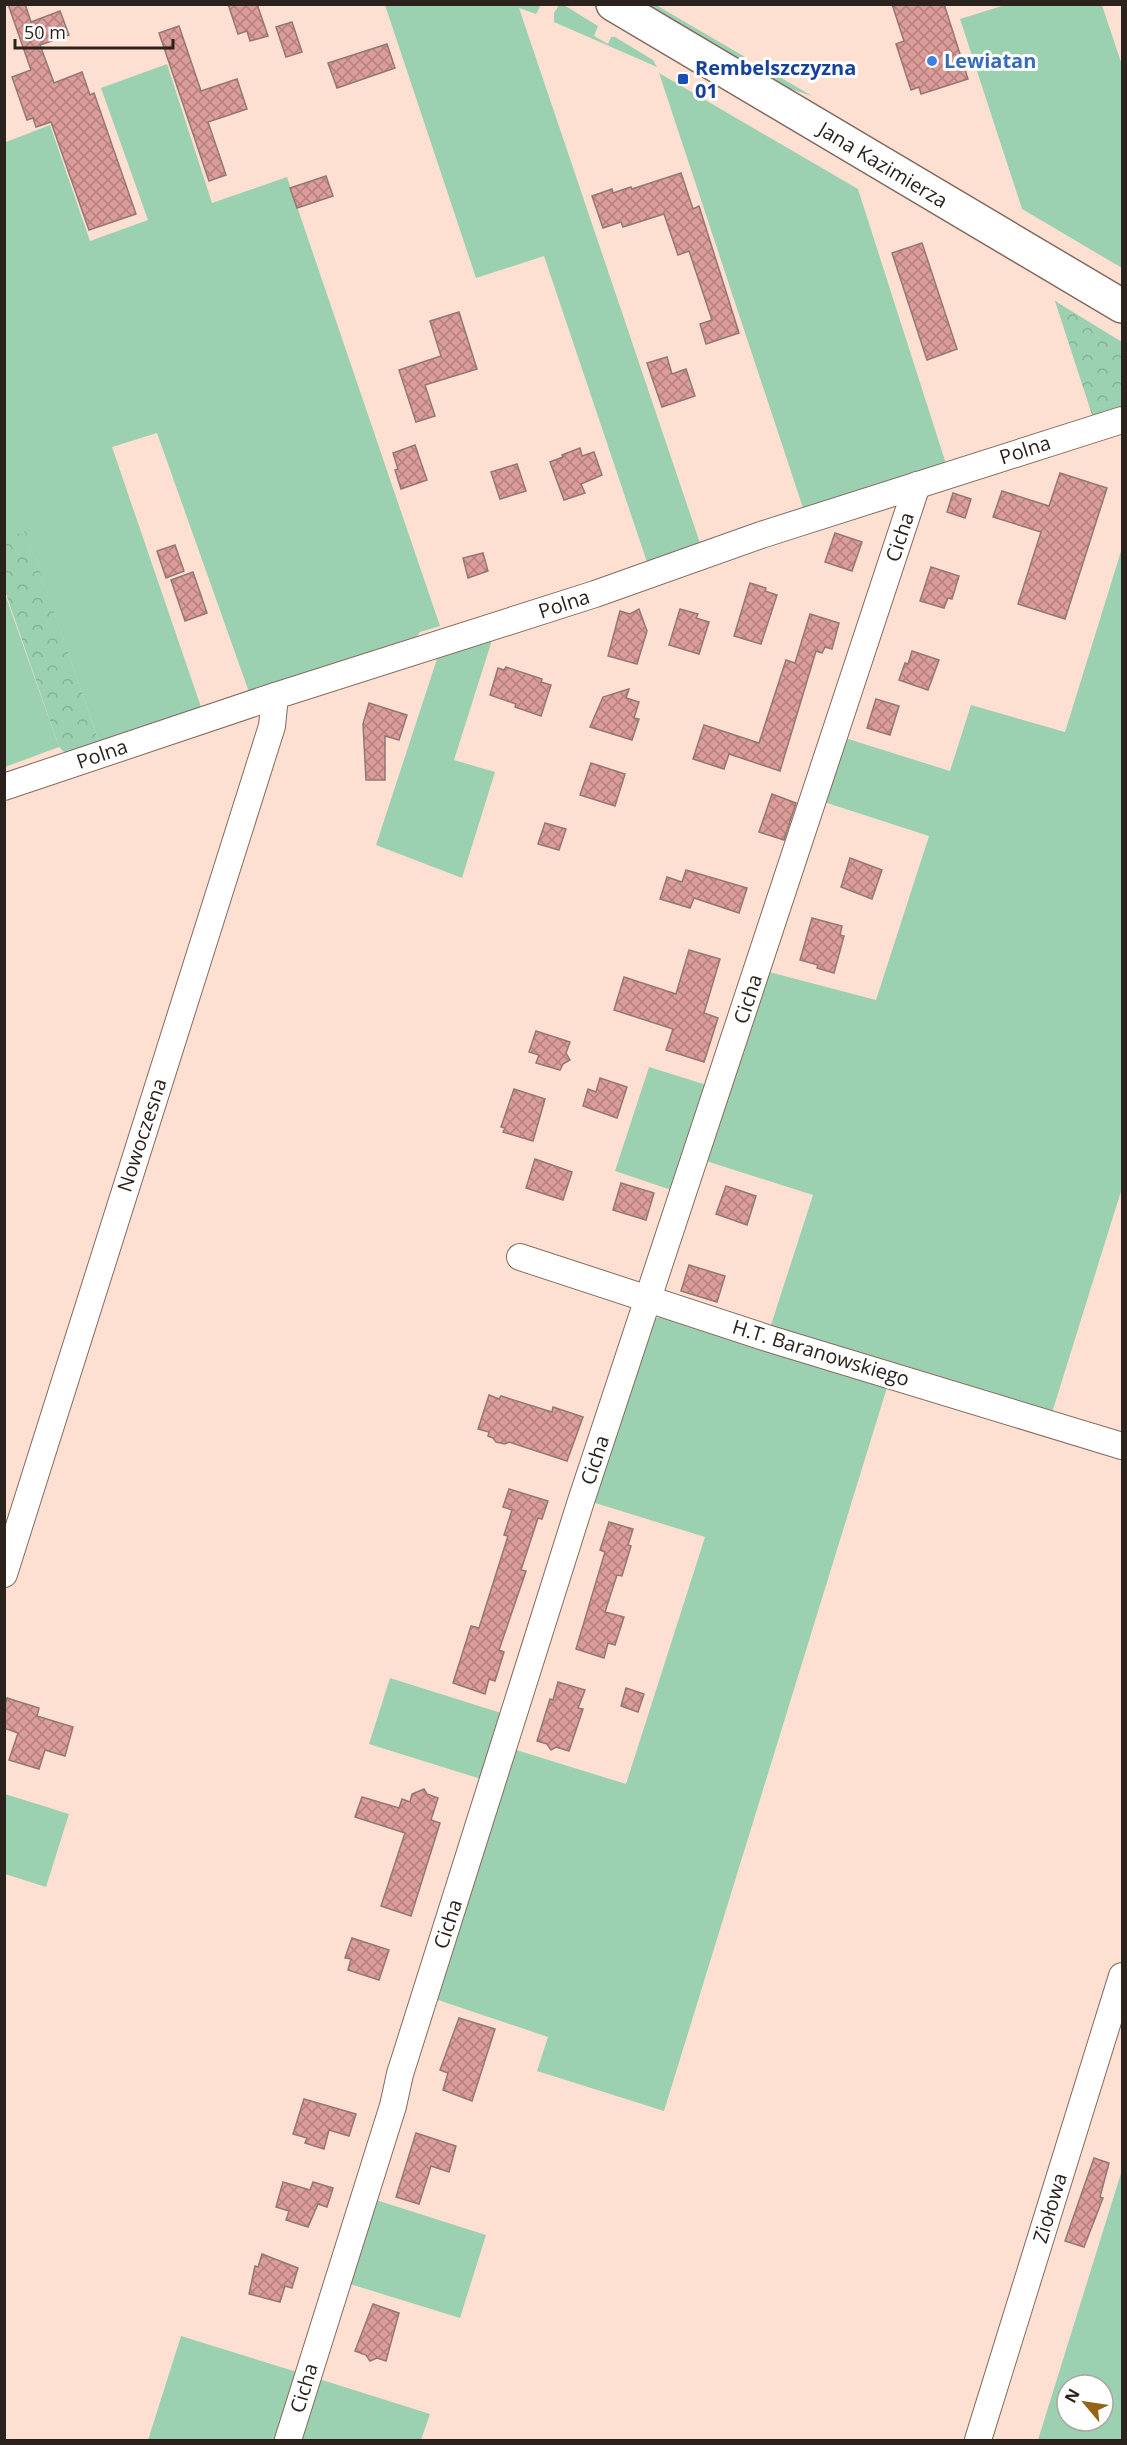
<svg xmlns="http://www.w3.org/2000/svg" width="1127" height="2445" font-family="'Open Sans',sans-serif">
<style>
.green{fill:#9bd0b0;fill-rule:evenodd}
.forest{fill:url(#forest-crowns)}
.building{fill:url(#building-cross-hatch);stroke:#947775;stroke-width:1.5}
.lines{fill:none;stroke-linecap:round;stroke-linejoin:round}
.minor-casing{stroke:#846b5f;stroke-width:28}
.secondary-casing{stroke:#846b5f;stroke-width:36}
.minor{stroke:#fff;stroke-width:26}
.secondary{stroke:#fff;stroke-width:33}
.shop-dot{fill:#3f7fe0;stroke:#fff;stroke-width:2}
.transit-dot{fill:#1a4fb4;stroke:#fff;stroke-width:2}
.labels{text-anchor:middle;stroke-width:6;stroke-linejoin:round;paint-order:stroke}
.shop-label{font-size:20px;font-weight:bold;fill:#366cbe;stroke:#fff;text-anchor:start}
.transit-label{font-size:20px;font-weight:bold;fill:#164399;stroke:#fff;text-anchor:start}
.street-label{font-size:20px;fill:#2c221d;stroke:#fff}
</style>
<defs>
<pattern id="forest-crowns" width="20" height="18" patternUnits="userSpaceOnUse" patternTransform="scale(1.5)"><rect width="20" height="18" fill="#9bd0b0"/><path d="M2 6a3 3 0 1 1 6 0M12 15a3 3 0 1 1 6 0" fill="none" stroke="#86b297"/></pattern>
<pattern id="building-cross-hatch" width="8" height="8" patternUnits="userSpaceOnUse" patternTransform="scale(1.5)"><rect width="8" height="8" fill="#dc9d9a"/><path d="M0 0l8 8M0 8l8-8" fill="none" stroke="#b3807d"/></pattern>
</defs>
<rect width="100%" height="100%" fill="#fde0d2"/>
<g class="green">
<polygon points="385,5 541,5 536,14 519,8 701,546 648,565 544,256 476,278"/>
<polygon points="559,5 564,5 598,26 594,36 608,44 611,37 615,37 653,60 657,67 554,22 554,13"/>
<polygon points="635,5 656,5 745,57 741,61"/>
<polygon points="1005,5 1102,5 1122,65 1122,268 1022,209 960,19"/>
<polygon points="167,64 212,203 287,177 440,626 420,632 414,641 249,692 157,433 112,447 201,707 99,742 26,532 5,539 4,140 6,142 50,125 90,241 148,220 101,88"/>
<polygon points="761,66 812,96 758,78"/>
<polygon points="659,73 858,189 947,467 805,514"/>
<polygon points="1122,548 1122,1188 1051,1416 770,1328 813,1195 706,1161 769,972 876,1000 929,836 824,802 845,738 950,771 971,705 1065,732"/>
<polygon points="4,591 59,747 5,767 4,767"/>
<polygon points="493,637 454,760 495,772 462,878 376,845 437,659"/>
<polygon points="649,1067 710,1086 680,1193 615,1171"/>
<polygon points="663,1315 889,1381 664,2111 537,2071 548,2037 435,1999 513,1749 626,1784 705,1537 592,1502 648,1323"/>
<polygon points="390,1678 501,1713 481,1779 369,1744"/>
<polygon points="5,1794 69,1814 46,1887 5,1874"/>
<path d="M1122 2170V2440H1038ZM1067 2385H1103V2421H1067Z"/>
<polygon points="376,2200 486,2235 460,2318 350,2284"/>
<polygon points="181,2336 297,2372 275,2440 148,2440"/>
<polygon points="319,2379 430,2414 421,2440 301,2440"/>
</g>
<g class="forest">
<polygon points="1055,301 1122,342 1122,413 1094,421"/>
<polygon points="26,531 99,742 66,754 59,747 5,591 4,539"/>
</g>
<g class="building">
<polygon points="8,4 25,4 31,22 60,11 69,35 40,45 54,83 82,72 90,95 94,93 136,214 89,230 51,122 36,127 33,118 27,120 12,77 31,70"/>
<polygon points="228,4 257,4 268,36 250,41 247,31 238,34"/>
<polygon points="892,4 944,4 968,79 921,94 919,87 911,90 896,44 904,41"/>
<polygon points="292,22 302,52 286,57 276,27"/>
<polygon points="179,26 201,91 237,79 247,109 208,122 226,175 209,181 159,33"/>
<polygon points="387,44 395,68 337,88 328,63"/>
<polygon points="681,173 693,209 699,206 739,333 706,344 700,324 712,320 689,251 678,255 664,214 623,227 621,222 603,228 592,196 612,189 613,193 631,187 632,189"/>
<polygon points="326,176 333,196 297,208 290,188"/>
<polygon points="922,243 957,349 927,360 892,253"/>
<polygon points="459,312 477,369 425,385 435,416 416,422 399,370 441,356 430,321"/>
<polygon points="667,357 672,374 686,369 695,396 662,407 647,363"/>
<polygon points="415,445 427,480 401,489 395,470 398,469 393,453"/>
<polygon points="580,448 582,456 594,452 602,475 581,484 585,493 564,500 550,462 563,457 562,455"/>
<polygon points="517,464 526,491 500,499 491,472"/>
<polygon points="1060,473 1107,488 1065,619 1018,604 1041,532 993,517 1002,491 1049,506"/>
<polygon points="953,493 971,499 965,518 947,512"/>
<polygon points="835,533 862,542 852,571 825,562"/>
<polygon points="175,545 184,571 166,578 157,551"/>
<polygon points="483,553 488,571 468,578 463,558"/>
<polygon points="931,567 959,576 952,599 948,598 944,608 920,601"/>
<polygon points="193,572 207,613 185,621 171,580"/>
<polygon points="750,583 766,588 765,591 777,595 761,644 734,636"/>
<polygon points="639,609 647,631 637,664 608,656 620,611 630,614"/>
<polygon points="680,609 698,614 696,618 709,622 699,654 669,645"/>
<polygon points="810,614 839,623 832,649 825,647 822,653 816,651 780,771 729,754 724,769 693,759 704,725 759,743 786,660 795,663"/>
<polygon points="912,651 939,660 928,690 899,680 905,663 908,664"/>
<polygon points="506,667 542,679 541,682 551,685 541,716 515,707 516,704 490,695 498,668 504,670"/>
<polygon points="629,689 626,698 639,702 634,718 639,719 632,740 590,727 603,697"/>
<polygon points="876,699 899,706 890,735 867,728"/>
<polygon points="369,703 407,715 399,740 385,736 385,780 366,780 363,724"/>
<polygon points="591,763 625,774 615,806 580,795"/>
<polygon points="772,794 796,803 784,840 759,832"/>
<polygon points="545,823 566,829 559,850 538,844"/>
<polygon points="850,858 882,870 872,899 841,887"/>
<polygon points="686,870 747,888 739,913 694,898 690,908 660,899 667,877 682,882"/>
<polygon points="812,918 842,926 840,935 844,936 834,973 817,968 818,965 800,960"/>
<polygon points="689,950 720,959 704,1013 718,1018 704,1062 666,1050 673,1029 614,1010 624,977 676,994"/>
<polygon points="536,1031 570,1042 566,1053 570,1060 563,1064 560,1070 536,1063 539,1055 529,1052"/>
<polygon points="600,1078 627,1087 617,1118 583,1106 588,1089 596,1092"/>
<polygon points="514,1089 545,1099 533,1141 503,1132 505,1128 501,1127"/>
<polygon points="535,1159 572,1172 563,1200 526,1188"/>
<polygon points="621,1183 654,1193 646,1220 613,1210"/>
<polygon points="726,1186 756,1196 747,1225 716,1214"/>
<polygon points="689,1265 725,1276 717,1302 681,1291"/>
<polygon points="489,1395 499,1399 501,1396 552,1412 553,1407 583,1417 567,1461 509,1442 505,1444 496,1442 493,1438 488,1436 489,1432 478,1429"/>
<polygon points="509,1489 548,1501 542,1519 538,1518 521,1570 526,1571 499,1650 504,1652 495,1681 489,1679 485,1694 453,1683 471,1626 479,1628 508,1536 504,1535 512,1510 503,1507"/>
<polygon points="609,1522 633,1529 628,1545 631,1546 622,1576 617,1575 605,1612 624,1617 615,1645 608,1643 604,1658 576,1649 605,1552 600,1550"/>
<polygon points="558,1682 585,1690 578,1708 583,1709 569,1751 556,1747 551,1750 547,1744 537,1741 550,1699 553,1700"/>
<polygon points="626,1688 644,1694 638,1712 621,1706"/>
<polygon points="7,1698 39,1708 37,1716 73,1727 65,1756 45,1750 39,1769 9,1760 18,1733 4,1728 4,1708"/>
<polygon points="424,1789 427,1794 438,1798 431,1820 440,1823 411,1916 381,1906 405,1833 355,1817 362,1797 399,1808 402,1799 410,1802 412,1794"/>
<polygon points="352,1938 389,1950 379,1980 348,1970 351,1959 345,1958"/>
<polygon points="459,2018 495,2029 472,2101 443,2090 448,2073 440,2070"/>
<polygon points="304,2099 356,2114 349,2136 329,2130 324,2149 305,2143 307,2138 293,2134"/>
<polygon points="416,2133 456,2146 449,2172 431,2166 419,2204 396,2197"/>
<polygon points="1094,2158 1109,2163 1100,2197 1103,2198 1084,2247 1065,2241"/>
<polygon points="283,2182 310,2190 313,2182 333,2188 327,2207 318,2204 308,2227 286,2220 289,2211 276,2207"/>
<polygon points="262,2254 298,2268 292,2288 285,2286 280,2302 249,2294 255,2266 258,2267"/>
<polygon points="373,2304 399,2313 386,2361 377,2358 370,2361 366,2355 355,2351"/>
</g>
<g class="lines">
<g class="minor-casing">
<g id="minor">
<polyline points="4,787 275,696 595,594 761,535 1122,420"/>
<polyline points="520,1257 770,1339 1122,1446"/>
<polyline points="4,1574 272,726 275,696"/>
<polyline points="288,2440 393,2106 400,2074 581,1501 917,485"/>
<polyline points="978,2440 1122,1976"/>
</g>
</g>
<g class="secondary-casing">
<polyline id="secondary" points="613,4 1122,306"/>
</g>
<use href="#minor" class="minor"/>
<use href="#secondary" class="secondary"/>
</g>
<circle class="shop-dot" cx="932" cy="61" r="6"/>
<rect class="transit-dot" x="677" y="73" width="12" height="12" rx="3"/>
<g class="labels">
<g class="shop-label">
<text x="944" y="68">Lewiatan</text>
</g>
<g class="transit-label">
<text x="695" y="75">Rembelszczyzna<tspan x="695" dy="23">01</tspan></text>
</g>
<g class="street-label">
<text transform="translate(883 165) rotate(31)" y="7">Jana Kazimierza</text>
<text transform="translate(1025 450) rotate(-18)" y="7">Polna</text>
<text transform="translate(900 537) rotate(-72)" y="7">Cicha</text>
<text transform="translate(564 604) rotate(-18)" y="7">Polna</text>
<text transform="translate(102 754) rotate(-19)" y="7">Polna</text>
<text transform="translate(748 999) rotate(-72)" y="7">Cicha</text>
<text transform="translate(142 1135) rotate(-72)" y="7">Nowoczesna</text>
<text transform="translate(821 1353) rotate(17)" y="7">H.T. Baranowskiego</text>
<text transform="translate(595 1460) rotate(-72)" y="7">Cicha</text>
<text transform="translate(448 1924) rotate(-72)" y="7">Cicha</text>
<text transform="translate(1050 2208) rotate(-73)" y="7">Ziołowa</text>
<text transform="translate(304 2388) rotate(-73)" y="7">Cicha</text>
</g>
</g>
<rect width="1127" height="2445" fill="none" stroke="#2c221d" stroke-width="12"/>
<g transform="translate(1085 2403) rotate(299)"><circle r="28" fill="#ffffff" stroke="#aba7a5" stroke-width="1.5"/>
<path d="M0-4.5L10 22L0 15L-10 22Z" fill="#966416"/>
<text y="-9" font-size="16" font-weight="bold" text-anchor="middle" fill="#2c221d">N</text>
</g>
<path d="M15 39v9h158v-9" fill="none" stroke="#2c221d" stroke-width="3"/>
<text x="24" y="39" font-size="18" fill="#2c221d" stroke="#ffffff" stroke-width="4.5" paint-order="stroke">50 m</text>
</svg>
